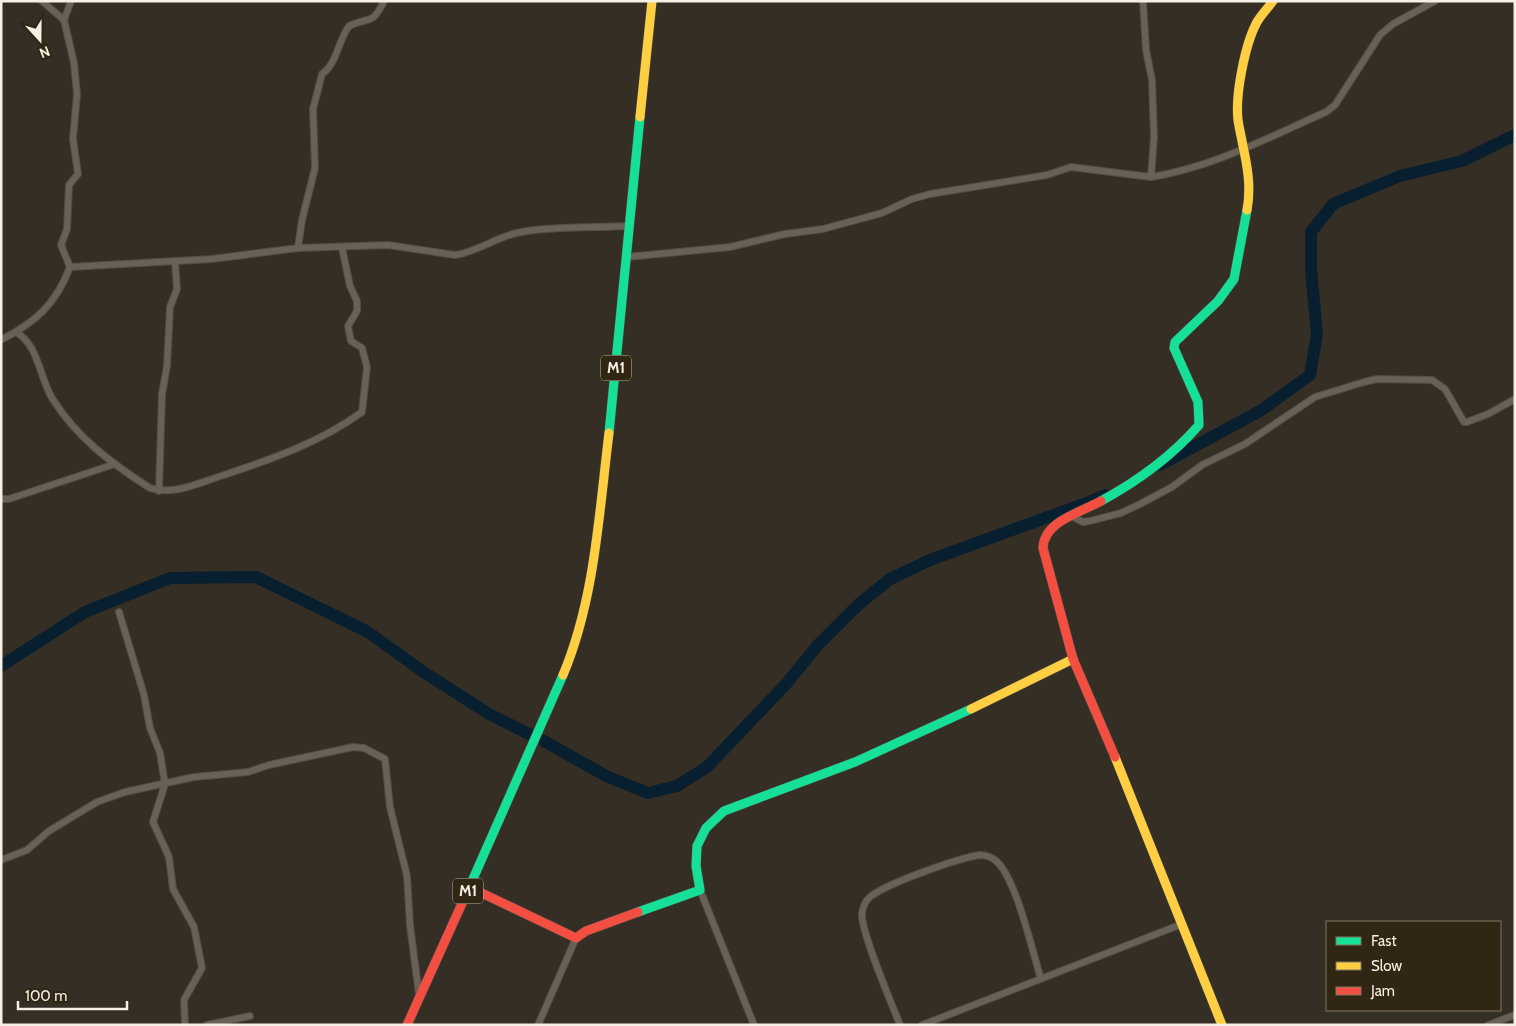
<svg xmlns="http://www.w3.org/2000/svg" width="1516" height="1026" font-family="Cabin,sans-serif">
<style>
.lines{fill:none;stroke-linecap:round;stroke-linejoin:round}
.river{stroke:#081f2f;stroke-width:12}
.street-casing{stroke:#514c44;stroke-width:8}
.fast-casing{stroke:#514c44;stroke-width:10}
.slow-casing{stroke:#514c44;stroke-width:10}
.jam-casing{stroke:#514c44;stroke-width:10}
.street{stroke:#696056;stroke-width:6}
.fast{stroke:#16e098;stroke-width:9}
.slow{stroke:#ffcf43;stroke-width:9}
.jam{stroke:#f24e42;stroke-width:9}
.labels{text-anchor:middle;stroke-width:4;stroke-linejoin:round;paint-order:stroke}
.shield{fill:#312613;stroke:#bbb3a5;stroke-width:1}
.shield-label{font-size:15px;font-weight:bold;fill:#f6efe4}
</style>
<rect width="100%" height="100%" fill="#342e24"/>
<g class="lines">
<g class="river">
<polyline points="1160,465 1260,411 1310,375 1317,334 1311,270 1311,232 1333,204 1400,176 1462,161 1515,135"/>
<polyline points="1,666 85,612 170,578 256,577 368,632 422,671 489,714 531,735"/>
<polyline points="544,741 608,777 648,793 677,786 707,767 786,684 817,646 859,604 890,579 930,560 1092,501 1105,495"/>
</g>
<g class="street-casing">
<g id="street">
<polyline points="42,1 64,20"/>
<path d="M1151 177C1214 167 1269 137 1326 112L1335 105 1380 35 1393 24 1435 1"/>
<path d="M298 248 388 245 455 255C478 252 497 236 521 232 556 226 594 228 630 226"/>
<polyline points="627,257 730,247 785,234 823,229 882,213 912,199 930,194 1047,175 1071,167 1151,177 1154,137 1152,80 1146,50 1143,1"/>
<path d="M70 267 212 259 298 248 302 220 315 168 313 109 322 74C337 64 338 41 349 26 370 16 372 26 384 1"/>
<path d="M16 332C39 346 39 376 52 398 76 437 112 464 150 488 174 496 201 482 224 475 272 459 321 442 362 412L367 367 362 348 351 341 348 326 357 311V301L350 286 342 248"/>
<path d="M1 340C36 322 56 304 70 267L61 245 67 229 69 185 78 174 73 139 77 94 74 63 64 20 71 1"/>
<polyline points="159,491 162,394 167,366 170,307 177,289 175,261"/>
<polyline points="1,499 9,499 115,464"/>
<polyline points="1073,517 1083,522 1090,521 1121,513 1140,504 1172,487 1202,465 1245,444 1315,397 1364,382 1377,379 1432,380 1445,389 1464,422 1467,422 1488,414 1515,399"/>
<polyline points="119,612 144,695 150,728 160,753 165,784 153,822 169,857 173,889 194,927 202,968 184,1000 185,1025"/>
<polyline points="1,860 27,850 49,831 97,802 125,792 194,777 248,772 269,765 353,747 364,748 385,759 390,807 407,876 410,925 419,995"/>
<polyline points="700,890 754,1025"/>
<polyline points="207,1025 250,1016"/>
<polyline points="538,1025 576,938"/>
<path d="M900 1025C892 1004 860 930 862 913 863 907 865 901 870 897 887 883 959 858 980 855 985 855 991 857 995 860 1016 876 1032 951 1041 979"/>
<polyline points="922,1025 1182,924"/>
<polyline points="1488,1025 1515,1015"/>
</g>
</g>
<g class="fast-casing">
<g id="fast">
<polyline points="609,433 640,117"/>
<path d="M1101 501C1138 481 1171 457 1199 425L1198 402 1174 348 1175 342 1218 301 1234 279 1247 210"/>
<polyline points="469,888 563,675"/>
<polyline points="638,912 700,890 696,866 697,846 706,828 724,811 855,762 971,709"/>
</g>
</g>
<g class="slow-casing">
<g id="slow">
<polyline points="640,117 652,1"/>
<path d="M1247 210C1253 178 1243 151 1238 120 1235 95 1245 44 1257 22 1261 15 1268 8 1273 1"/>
<path d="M563 675C595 599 599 513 609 433"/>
<polyline points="971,709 1073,659"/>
<polyline points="1115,757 1222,1025"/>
</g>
</g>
<g class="jam-casing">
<g id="jam">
<path d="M1101 501C1080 513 1044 521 1043 548L1073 659 1115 757"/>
<polyline points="469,887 576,938 586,931 638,912"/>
<polyline points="407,1025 469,888"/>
</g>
</g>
<use href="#street" class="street"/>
<use href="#fast" class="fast"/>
<use href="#slow" class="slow"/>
<use href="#jam" class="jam"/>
</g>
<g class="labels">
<g class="shield">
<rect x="601" y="355.5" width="30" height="25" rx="4"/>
<rect x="453" y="878.5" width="30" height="25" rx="4"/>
</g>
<g class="shield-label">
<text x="616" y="373">M1</text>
<text x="468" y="896">M1</text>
</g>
</g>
<rect width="1516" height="1026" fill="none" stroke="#f6efe4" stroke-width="5"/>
<rect x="1326" y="921" width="175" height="90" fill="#312613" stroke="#807667"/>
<rect x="1336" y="937" width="25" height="8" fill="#16e098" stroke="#807667"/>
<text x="1371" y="946" font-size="15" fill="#f6efe4">Fast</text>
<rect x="1336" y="962" width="25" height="8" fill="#ffcf43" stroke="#807667"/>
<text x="1371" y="971" font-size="15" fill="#f6efe4">Slow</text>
<rect x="1336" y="987" width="25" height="8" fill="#f24e42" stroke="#807667"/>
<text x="1371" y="996" font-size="15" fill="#f6efe4">Jam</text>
<g transform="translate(40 40) rotate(159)" stroke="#312613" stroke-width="4" paint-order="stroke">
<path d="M0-4L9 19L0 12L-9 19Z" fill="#f6efe4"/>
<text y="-8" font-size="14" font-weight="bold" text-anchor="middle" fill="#f6efe4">N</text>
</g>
<path d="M18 1001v8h109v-8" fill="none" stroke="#f6efe4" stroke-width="2.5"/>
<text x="25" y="1001" font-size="15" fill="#f6efe4" stroke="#312613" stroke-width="4" paint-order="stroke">100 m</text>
</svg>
